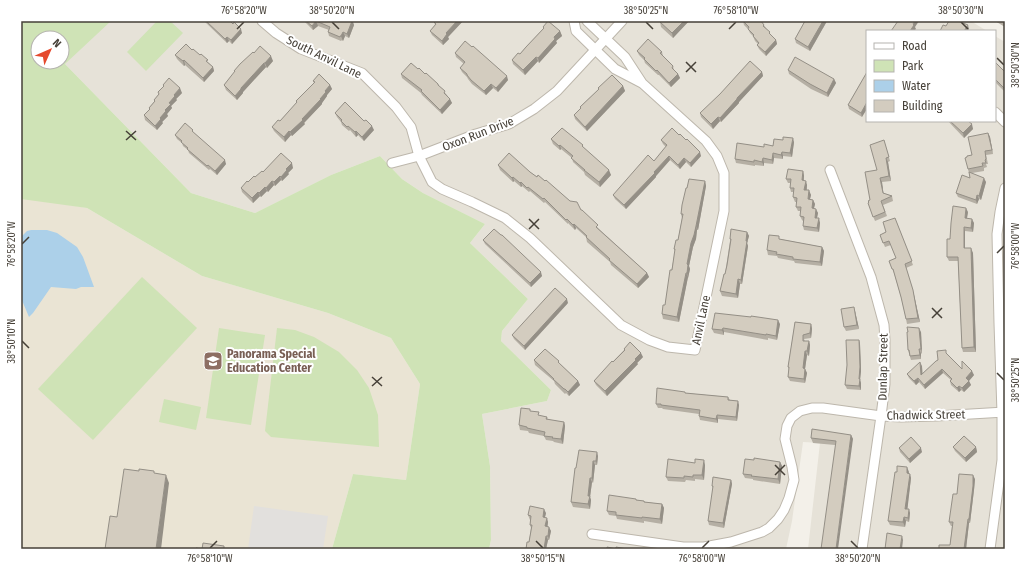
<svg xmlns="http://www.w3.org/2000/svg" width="1026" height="570" font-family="'Fira Sans Condensed',sans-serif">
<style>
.residential{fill:#e6e2d8}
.education{fill:#eae4d4}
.green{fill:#cfe3b6;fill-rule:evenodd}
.parking{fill:#e2e0dd}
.water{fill:#acd0e9}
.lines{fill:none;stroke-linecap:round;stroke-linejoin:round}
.minor-casing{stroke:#bdb7ac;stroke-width:11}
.minor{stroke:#fff;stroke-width:9}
.wall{fill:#b5afa4}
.shaded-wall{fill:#948f86}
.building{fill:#d3ccbf;stroke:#948f86}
.ticks{fill:none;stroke:#464038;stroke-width:1.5}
.labels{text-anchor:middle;stroke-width:4;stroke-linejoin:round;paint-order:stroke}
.street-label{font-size:12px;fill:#464038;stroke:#fff}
.education-label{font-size:12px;font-weight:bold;fill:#785e54;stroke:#fff;text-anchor:start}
.neatline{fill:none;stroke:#464038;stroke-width:1.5}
.ticks-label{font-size:10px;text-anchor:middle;fill:#464038}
</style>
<rect width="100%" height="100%" fill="#f3f0e9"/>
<polygon class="residential" points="105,21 972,21 974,23 987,31 867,31 867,121 995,121 995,36 1005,42 1005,549 808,549 820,443 803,442 792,521 786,549 489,549 491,540 490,466 482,414 547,401 551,390 501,341 502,331 528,299 470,243 485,224 423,193 402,179 380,156 331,175 255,213 191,193 65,64"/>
<polygon class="education" points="21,196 87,208 202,276 328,313 391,338 420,384 406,480 353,474 332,549 21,549"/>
<g class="green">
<path d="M21 21H111L65 64 191 193 255 213 331 175 380 156 402 179 423 193 485 224 470 243 528 299 502 331 501 341 551 390 547 401 482 414 490 466 491 540 489 549H332L353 474 406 480 420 384 391 338 328 313 202 276 87 208 21 199ZM38 38H62V62H38Z"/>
<polygon points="157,21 170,21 183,33 146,71 127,52"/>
<polygon points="142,277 197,328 93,440 38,389"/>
<polygon points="219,328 265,335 251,425 206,418"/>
<polygon points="277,328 295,330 314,337 339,352 357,370 369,388 378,415 379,447 271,437 265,431"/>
<polygon points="164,399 201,407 196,430 159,422"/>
</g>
<polygon class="parking" points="254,506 328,516 323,549 248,549"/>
<polygon class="water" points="31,230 47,230 57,233 77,247 83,257 94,287 81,287 76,289 51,287 33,313 29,317 21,298 21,237 27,231"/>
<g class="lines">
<g class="minor-casing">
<g id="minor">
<polyline points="262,21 276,33 301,49 362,73 396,107 411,127 419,156 432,182 442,189 472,202 505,218 530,238 621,325 649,340 668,347 695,350 724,211 724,173 717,156 706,141 642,83 625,57 587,21"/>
<polyline points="574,21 576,31 615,69 640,82"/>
<polyline points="995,112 1005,122"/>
<polyline points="392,163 419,156 476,134 509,124 534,109 557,91 622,21"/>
<polyline points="830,170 871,277 884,325 885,340 885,384 881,416 862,549"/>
<polyline points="592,534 683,547 704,547 731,542 762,532 769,528 778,519 784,510 789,498 794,480 792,467 785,439 787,426 791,418 800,411 812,408 823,408 881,416 901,417 937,416 1005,412"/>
<polyline points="990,549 1002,460 1002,413 999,323 997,234 1000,212 1005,188"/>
</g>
</g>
<use href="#minor" class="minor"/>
</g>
<g class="wall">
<polygon points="204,21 230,21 242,33 232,44 229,41 227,43"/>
<polygon points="304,21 353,21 354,25 349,38 345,36 343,41 342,40 341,41 329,36 328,32 329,30 318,26 313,30"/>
<polygon points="435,21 463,21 448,37 449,39 443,45 432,35 430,31 435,25 434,22"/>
<polygon points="661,21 689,21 673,38 661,27 660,22"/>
<polygon points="743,21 761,21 771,35 776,40 777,44 766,56 759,49 757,45 758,44 755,41 753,36 750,33 748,29 744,25"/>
<polygon points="805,21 827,21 810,51 796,43 795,39"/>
<polygon points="995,21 1005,21 1005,27"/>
<polygon points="543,27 560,31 562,36 556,41 557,43 539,63 538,61 525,75 513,64 512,60 520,54 526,47 543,29"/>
<polygon points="192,50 200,55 213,67 214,71 204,82 185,65 184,66 177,59 175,55"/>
<polygon points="637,51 662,52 663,56 673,66 674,71 678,74 680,78 671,87 659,75 658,75 645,63 644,60 639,55"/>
<polygon points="254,53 273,61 267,68 266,67 243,92 243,93 237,100 226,90 224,85 235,72 234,71"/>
<polygon points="455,53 508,80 498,92 493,88 486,95 472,84 468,79 467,77 462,72 460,68 464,64 456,57"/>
<polygon points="995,62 1005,72 1005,92 995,82"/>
<polygon points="418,69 438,84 439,86 447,95 452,103 442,114 422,95 421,93 402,78 401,74"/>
<polygon points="788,70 834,79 836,83 828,97 811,89 789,74"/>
<polygon points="762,72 763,76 739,102 739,103 721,122 720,121 713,129 701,117 700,113"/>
<polygon points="867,72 862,117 849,109 848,105"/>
<polygon points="313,81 330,85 332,89 327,95 327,96 322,103 322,104 304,123 305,124 292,136 291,135 285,142 274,131 272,127 280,121 297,103 296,101 314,83"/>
<polygon points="163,85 182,93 176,99 177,100 171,106 172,108 167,114 168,116 162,122 163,123 157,130 145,120 144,115 149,110 149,108 154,102 154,100 159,94 158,92 163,87"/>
<polygon points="623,86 625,91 587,131 575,119 574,115 580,109 580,107 598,90 598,88"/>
<polygon points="335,113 374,130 364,141 358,135 356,137 350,130 349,131 342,125 341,122 337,117"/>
<polygon points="948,121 968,121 973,129 964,138"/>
<polygon points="194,133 226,164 217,175 210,169 209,170 189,153 188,150 183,146 182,143 177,139 175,135"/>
<polygon points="988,133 990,137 993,154 986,155 988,164 986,164 987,167 984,168 984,171 972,173 986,182 981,200 979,199 977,204 958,197 956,193 970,178 968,169 967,157 972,155"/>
<polygon points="551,139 584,148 611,175 600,187 585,175 584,172 573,162 572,158 561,149 560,150 553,144"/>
<polygon points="661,140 701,156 691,167 686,162 680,169 670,160 656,176 656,177 626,209 615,199 613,195 654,161 666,147 663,144"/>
<polygon points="884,140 890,161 888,162 891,181 882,182 883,193 892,196 893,201 883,205 887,216 875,221 868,203 870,200"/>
<polygon points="794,142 792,157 783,156 783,159 774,158 773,164 764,163 764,166 755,165 755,166 736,163 735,159 764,147"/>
<polygon points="498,165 530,172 537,177 545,181 581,210 599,229 647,273 649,277 638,288 611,265 610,262 587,242 586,237 576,228 575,230 568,223 568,224 545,202 544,203 530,191 529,192 522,186 521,187 514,181 513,182 500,170"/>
<polygon points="293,168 288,173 289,174 282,181 281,180 275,186 274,185 268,192 267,191 261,197 260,196 253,203 242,192 241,188 263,172"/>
<polygon points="803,171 804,176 804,181 807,185 807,190 811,195 810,199 813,200 815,204 814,208 818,213 817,218 820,223 819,232 804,230 803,226 803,221 802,220 800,216 801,211 798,211 796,207 797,202 795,202 793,197 794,192 791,192 790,188 791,183 788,183 786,179"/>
<polygon points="705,181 706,186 698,230 697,230 696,239 693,247 689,266 690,269 688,278 688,277 679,322 663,319 662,314 665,305 675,251 674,249 678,240 682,218 681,214 687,188"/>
<polygon points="968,212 967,219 974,223 973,232 965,231 965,248 973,253 976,352 963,352 962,348 958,261 949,261 947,257 950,239"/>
<polygon points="895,218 913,265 906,268 914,295 920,322 907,324 906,319 901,297 894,273 889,261 896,258 891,245 885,247 880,235 886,232"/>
<polygon points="747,232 749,236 747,243 748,246 742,284 740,284 738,298 722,296 720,291 725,274 730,241 730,239"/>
<polygon points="501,235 542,276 531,287 485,244 483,240"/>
<polygon points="780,239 822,247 824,251 822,266 795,263 794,261 778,258 777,256 768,255 767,250"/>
<polygon points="568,303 525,350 514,339 512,335"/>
<polygon points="855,311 859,329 846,331 844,327"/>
<polygon points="795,322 811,324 812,329 811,338 804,339 805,341 809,341 810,345 809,356 807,355 805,369 807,373 805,383 790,381 788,377 789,369 788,367"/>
<polygon points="780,324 777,340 768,338 768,340 724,332 724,335 714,333 712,329"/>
<polygon points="921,332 922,353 921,354 921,359 911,360 908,350"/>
<polygon points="859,340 860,344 861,371 860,380 861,383 861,390 847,389 845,385"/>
<polygon points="624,349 643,357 637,363 638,364 607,396 596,385 594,381 624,350"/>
<polygon points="947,354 947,355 962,369 974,375 969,381 971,385 964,392 961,390 959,392 951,385 950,381 951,380 943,373 925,389 919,382 916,385 909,378 907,374 922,366 922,374 938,360"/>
<polygon points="534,360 559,361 559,363 578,381 580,385 569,396 566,393 565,394 555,384 554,381 535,365"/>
<polygon points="685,392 685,393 728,397 730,400 739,405 737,421 718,419 718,423 700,420 699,416 699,414 663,409 662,408 658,408 656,404"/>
<polygon points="531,411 540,416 547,417 548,420 564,422 565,426 563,444 554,442 553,441 546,440 544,436 529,433 528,431 520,430 519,425"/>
<polygon points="851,435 853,439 835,445 813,443 811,438"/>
<polygon points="953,447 976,447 977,452 966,462 955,451"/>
<polygon points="899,448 922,452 910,463 900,452"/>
<polygon points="598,456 597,465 595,465 593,483 592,482 590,497 591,500 590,509 573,507 571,502 576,468"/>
<polygon points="754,460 780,462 782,466 780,484 753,480 753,479 745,478 743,474"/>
<polygon points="705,465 704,480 695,479 695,481 686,480 685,482 668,481 666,477"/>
<polygon points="909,472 909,474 911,478 907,509 910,513 909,522 906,521 905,527 890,525 888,521"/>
<polygon points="975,479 974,490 970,523 969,523 966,549 939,549 950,545 952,526 951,526 949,522 957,494"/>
<polygon points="731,480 732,484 724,528 709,525 708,521 713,488 712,486"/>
<polygon points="636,499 636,500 644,501 645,502 662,504 664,508 662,524 644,521 644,523 617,519 616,516 609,515 607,511"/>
<polygon points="546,513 545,517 548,522 547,527 551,531 549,540 548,540 546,549 526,549 529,542 531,528 530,525 530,520 528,515"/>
</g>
<g class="shaded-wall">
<polygon points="316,21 318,26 313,30 312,26"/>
<polygon points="352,21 354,25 349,38 347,34"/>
<polygon points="457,21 463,21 448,37 449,39 443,45 442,41 446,33"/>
<polygon points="684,21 689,21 673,38 672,33"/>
<polygon points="823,21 827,21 810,51 808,47"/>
<polygon points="915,21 919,21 915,27 916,29 914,31 910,31"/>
<polygon points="968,25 969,29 968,31 964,31"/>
<polygon points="241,29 242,33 232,44 231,40"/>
<polygon points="560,31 562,36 556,41 557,43 539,63 538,58 554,37"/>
<polygon points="343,32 345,36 343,41 341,36"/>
<polygon points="227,37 229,41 227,43 225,39"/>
<polygon points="776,40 777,44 766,56 765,52"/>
<polygon points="271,56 273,61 267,68 265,63"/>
<polygon points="536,57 538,61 525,75 523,70"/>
<polygon points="184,60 185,65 184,66 183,61"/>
<polygon points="264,63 266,67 243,92 243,93 237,100 235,96 241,88"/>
<polygon points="213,67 214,71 204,82 203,78"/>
<polygon points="762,72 763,76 739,102 739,103 721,122 720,118 737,98"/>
<polygon points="678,74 680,78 671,87 669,83"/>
<polygon points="507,76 508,80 498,92 496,88"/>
<polygon points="834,79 836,83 828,97 827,93"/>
<polygon points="491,84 493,88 486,95 484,91"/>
<polygon points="330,85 332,89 327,95 327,96 322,103 322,104 304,123 305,124 292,136 290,132 320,99 325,91"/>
<polygon points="623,86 625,91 587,131 585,127"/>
<polygon points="180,88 182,93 176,99 177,100 171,106 172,108 167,114 168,116 162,122 163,123 157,130 155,126 174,95"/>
<polygon points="450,99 452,103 442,114 440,110"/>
<polygon points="867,102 867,109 862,117 861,113"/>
<polygon points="718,117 720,121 713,129 711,124"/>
<polygon points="972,124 973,129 964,138 963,133"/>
<polygon points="372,126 374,130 364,141 362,137"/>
<polygon points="289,131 291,135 285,142 284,137"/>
<polygon points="356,131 358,135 356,137 355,132"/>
<polygon points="988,133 990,137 993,154 992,150"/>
<polygon points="793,138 794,142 792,157 790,153"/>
<polygon points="560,145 561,149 560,150 559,146"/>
<polygon points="700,152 701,156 691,167 690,163"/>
<polygon points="782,152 783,156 783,159 781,155"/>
<polygon points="773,153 774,158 773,164 772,160"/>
<polygon points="669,156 670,160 656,176 656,177 626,209 624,205"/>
<polygon points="684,158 686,162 680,169 678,165"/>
<polygon points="763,158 764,163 764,166 762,162"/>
<polygon points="886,158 888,162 891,181 889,176"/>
<polygon points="225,160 226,164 217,175 215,171"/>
<polygon points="292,163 293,168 288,173 289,174 282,181 281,177 286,169"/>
<polygon points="609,170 611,175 600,187 599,182"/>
<polygon points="803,171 804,176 803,185 802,180"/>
<polygon points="280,176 281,180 275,186 274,182"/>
<polygon points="513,177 514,181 513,182 512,178"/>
<polygon points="880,178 882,182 884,197 883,193"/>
<polygon points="984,178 986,182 981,200 979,196"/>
<polygon points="272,181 274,185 268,192 266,188"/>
<polygon points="705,181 706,186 698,230 696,226"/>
<polygon points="806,181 807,185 806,194 804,190"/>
<polygon points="521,182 522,186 521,187 520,183"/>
<polygon points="265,187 267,191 261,197 259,193"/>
<polygon points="809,190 811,195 809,203 808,199"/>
<polygon points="258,192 260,196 253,203 252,198"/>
<polygon points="977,195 979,199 977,204 976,200"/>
<polygon points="813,200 815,204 813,212 812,208"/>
<polygon points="966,208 968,212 966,222 965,218"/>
<polygon points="816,209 818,213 816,222 815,218"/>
<polygon points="819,218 820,223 819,232 817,228"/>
<polygon points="972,219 974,223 973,232 971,228"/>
<polygon points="574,224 576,228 575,230 573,225"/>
<polygon points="696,226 697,230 696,239 693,247 689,266 690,269 688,278 687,273 687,264 691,243"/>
<polygon points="964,227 965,231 965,253 964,248"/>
<polygon points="747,232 749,236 747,243 748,246 742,284 741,280"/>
<polygon points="822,247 824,251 822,266 820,262"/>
<polygon points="971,248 973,253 976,352 974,347"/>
<polygon points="906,268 914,295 920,322 918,318"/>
<polygon points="541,272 542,276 531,287 530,283"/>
<polygon points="647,273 649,277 638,288 637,284"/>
<polygon points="686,273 688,277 679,322 677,317"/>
<polygon points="738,279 740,284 738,298 736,294"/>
<polygon points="567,299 568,303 525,350 524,346"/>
<polygon points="854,307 855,311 859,329 857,325"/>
<polygon points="778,320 780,324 777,340 776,336"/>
<polygon points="811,324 812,329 811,338 810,333"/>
<polygon points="723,328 724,332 724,335 722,330"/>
<polygon points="919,328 921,332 922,353 921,349"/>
<polygon points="859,340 860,344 861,371 860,380 861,383 861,390 859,386"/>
<polygon points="809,341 810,345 809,356 807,351"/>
<polygon points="919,349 921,354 921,359 920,355"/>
<polygon points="805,351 807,355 805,369 807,373 805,383 804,379 803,368"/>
<polygon points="641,353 643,357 637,363 638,364 607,396 605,391"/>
<polygon points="920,362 922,366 923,379 921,375"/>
<polygon points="942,369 943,373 925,389 924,385"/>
<polygon points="972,371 974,375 968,382 966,378"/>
<polygon points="918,378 919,382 916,385 914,381"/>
<polygon points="578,381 580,385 569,396 568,392"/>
<polygon points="969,381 971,385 964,392 962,388"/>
<polygon points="959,386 961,390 959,392 957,388"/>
<polygon points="738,401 739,405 737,421 736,417"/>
<polygon points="717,415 718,419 718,423 716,419"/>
<polygon points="564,422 565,426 563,444 561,439"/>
<polygon points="851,435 853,439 838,549 836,549"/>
<polygon points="976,447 977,452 966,462 965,458"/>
<polygon points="921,448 922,452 910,463 909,459"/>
<polygon points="597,452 598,456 597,465 596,461"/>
<polygon points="704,460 705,465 704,480 702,475"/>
<polygon points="593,461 595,465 593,483 592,478"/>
<polygon points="780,462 782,466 780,484 778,479"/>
<polygon points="907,467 909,472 908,478 907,473"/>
<polygon points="910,474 911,478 907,513 905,509"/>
<polygon points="166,475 169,483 161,549 156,549"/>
<polygon points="973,475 975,479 974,490 970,523 969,519"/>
<polygon points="590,478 592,482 590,497 591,500 590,509 588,504 588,496"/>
<polygon points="731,480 732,484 724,528 723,523"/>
<polygon points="662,504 664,508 662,524 660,519"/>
<polygon points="544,509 546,513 544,521 543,517"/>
<polygon points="909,509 910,513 909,522 908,518"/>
<polygon points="904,517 906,521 905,527 903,522"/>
<polygon points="547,518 548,522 547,531 545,526"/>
<polygon points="968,519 969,523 966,549 964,549"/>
<polygon points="549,527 551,531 549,540 548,536"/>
<polygon points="546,536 548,540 546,549 544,549"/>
<polygon points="902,536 903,540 902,549 900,549"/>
</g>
<g class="building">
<polygon points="206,21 230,21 233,24 234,22 241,29 231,40 227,37 225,39"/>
<polygon points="306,21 352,21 347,34 343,32 341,36 340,36 340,37 328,32 330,27 316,21 312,26"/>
<polygon points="435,21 457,21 446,33 447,34 442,41 430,31 436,24 434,22"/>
<polygon points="548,21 560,31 554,37 555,39 538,58 536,57 523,70 512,60 518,53 520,54 526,47 544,28 543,27"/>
<polygon points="661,21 684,21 672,33 660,22"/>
<polygon points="743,21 761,21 764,25 763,26 770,32 769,33 776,40 765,52 757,45 759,43 753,36 754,35 748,29 749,27"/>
<polygon points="805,21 823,21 808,47 795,39"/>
<polygon points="898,21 915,21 913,24 914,25 910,31 891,31"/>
<polygon points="949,21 958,21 968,25 964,31 940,31 943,25 946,26"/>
<polygon points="648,39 662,52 660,53 673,66 672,68 678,74 669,83 657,70 656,71 644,59 645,58 637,51"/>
<polygon points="465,41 472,47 473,46 507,76 496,88 491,84 484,91 471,80 467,75 467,74 460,68 465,62 455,53"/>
<polygon points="186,44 192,50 193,49 200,55 201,54 208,60 206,61 213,67 203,78 184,60 183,61 175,55"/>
<polygon points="260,46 271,56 265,63 264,63 241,88 241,89 235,96 224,85 235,71 234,71 240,64 253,52 254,53"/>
<polygon points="795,57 834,79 827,93 810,84 788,70"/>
<polygon points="750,61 762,72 737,98 737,99 720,118 718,117 711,124 700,113 720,94"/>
<polygon points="995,62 1005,72 1005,89 995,79"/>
<polygon points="411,63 418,69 419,68 425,74 426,73 438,84 438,85 445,91 444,93 450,99 440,110 421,91 422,90 401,74"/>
<polygon points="867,72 867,102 861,113 848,105"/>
<polygon points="319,74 330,85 325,91 326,92 320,99 321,99 302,119 303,120 290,132 289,131 284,137 272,127 278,120 280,121 297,102 296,101 315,82 313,81"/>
<polygon points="612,75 623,86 585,127 574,115 581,108 580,107 599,89 598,88"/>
<polygon points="169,78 180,88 174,95 175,96 169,103 171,104 165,110 166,111 160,118 161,119 155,126 144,115 150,109 149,108 155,101 154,100 159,94 158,92 164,86 163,85"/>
<polygon points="345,102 364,121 366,120 372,126 362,137 356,131 355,132 348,126 347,127 341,121 342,120 335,113"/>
<polygon points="950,121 968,121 972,124 963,133"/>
<polygon points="185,123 193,130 192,131 225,160 215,171 208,165 207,166 187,149 188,148 181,142 182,141 175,135"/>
<polygon points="562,128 583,145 582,146 609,170 599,182 584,170 585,170 571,158 573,156 560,145 559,146 551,139"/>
<polygon points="672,128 679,135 680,134 686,140 687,139 700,152 690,163 684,158 678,165 669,156 654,172 655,173 624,205 613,195 648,155 654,161 667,145 661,140"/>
<polygon points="988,133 992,150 985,151 986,159 985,160 986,163 982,163 983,166 968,169 965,158 967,157 967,156 972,155 968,137"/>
<polygon points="783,137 793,138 790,153 782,152 781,155 773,153 772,160 763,158 762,162 754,160 754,162 735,159 737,143 764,147 764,144 773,146 774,139 783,140"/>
<polygon points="884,140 889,157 886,158 889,176 880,178 883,193 892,196 881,201 885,212 873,217 868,203 869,202 868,201 870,200 865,172 877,170 870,145"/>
<polygon points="281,153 292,163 286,169 287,170 281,177 280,176 274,182 272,181 266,188 265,187 259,193 258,192 252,198 241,188 247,181 248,182 254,176 255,177 262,171 263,172"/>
<polygon points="509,153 530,172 537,177 538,175 545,181 546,180 570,201 577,202 581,210 582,210 598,225 596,227 647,273 637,284 609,260 610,259 586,237 587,236 574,224 573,225 567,219 566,220 544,198 543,199 528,187 527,188 521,182 520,183 513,177 512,178 498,165"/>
<polygon points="788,169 803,171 802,180 806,181 804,190 809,190 808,199 813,200 812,208 816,209 815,218 819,218 817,228 803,226 804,217 800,216 801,207 796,207 797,198 793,197 794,188 790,188 791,179 786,179"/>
<polygon points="969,172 984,178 979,196 977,195 976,200 956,193 962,175 970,178"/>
<polygon points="689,179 705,181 696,226 694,235 691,243 687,264 688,265 687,273 686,273 677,317 662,314 663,305 665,305 670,270 672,270 675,249 674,249 676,240 678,240 683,214 681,214 682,205 686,188 687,188"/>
<polygon points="953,206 966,208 965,218 972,219 971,228 964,227 964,248 971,248 974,347 962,348 958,257 947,257 947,239 950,239 951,223"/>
<polygon points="895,218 912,261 905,264 913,290 918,318 906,319 901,297 893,269 892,269 889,261 896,258 889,241 883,243 880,235 886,232 883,222"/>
<polygon points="494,229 501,235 502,235 541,272 530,283 483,240"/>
<polygon points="731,229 747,232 746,241 747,241 741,280 738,279 736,294 720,291 724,274 725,274 727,265 731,239 730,239"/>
<polygon points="769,235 779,236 779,239 822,247 820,262 793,259 793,257 776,254 777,252 767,250"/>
<polygon points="555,288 567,299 524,346 512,335"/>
<polygon points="854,307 857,325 844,327 841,309"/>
<polygon points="715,313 751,317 751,316 778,320 776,336 766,334 766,335 723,328 722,330 712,329"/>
<polygon points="795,322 811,324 810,333 803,335 803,341 809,341 807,351 805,351 803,368 805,369 804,379 788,377 789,367 788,367"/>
<polygon points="907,327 919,328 921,349 919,349 920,355 910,356 909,350 908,350 907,332 908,332"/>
<polygon points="846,340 859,340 860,367 859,379 860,379 859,386 845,385 847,365"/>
<polygon points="630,342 641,353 635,359 636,360 605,391 594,381 612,361 613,362 625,350 624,349"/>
<polygon points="545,349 559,361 558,362 578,381 568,392 565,389 564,389 553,379 554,379 534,360"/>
<polygon points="946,350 946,353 962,369 962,361 972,371 966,378 969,381 962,388 959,386 957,388 950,381 952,379 942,369 924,385 918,378 914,381 907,374 920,362 921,375 936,361 938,360 937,351"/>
<polygon points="657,388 685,392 685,393 728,397 728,400 738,401 736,417 717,415 716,419 699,416 700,410 661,405 661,404 656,404"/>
<polygon points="521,408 530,409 530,411 539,412 538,415 547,417 546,419 564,422 561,439 552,438 553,437 544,436 545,432 527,428 527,427 519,425"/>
<polygon points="812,429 851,435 836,549 821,549 836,441 811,438"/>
<polygon points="964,436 976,447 965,458 953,447"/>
<polygon points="911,437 921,448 909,459 899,448"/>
<polygon points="579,450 597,452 596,461 593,461 592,478 590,478 588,496 590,496 588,504 571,502 575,468 576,468"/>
<polygon points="754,458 780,462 778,479 751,476 752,475 743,474 745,459 754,460"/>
<polygon points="668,459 695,463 695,459 704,460 702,475 693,475 693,477 684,476 684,478 666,477"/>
<polygon points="897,466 907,467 907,473 910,474 905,509 909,509 908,518 904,517 903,522 888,521 895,472 897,472"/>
<polygon points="124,469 139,471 139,469 154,471 154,473 166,475 156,549 105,549 110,516 117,517"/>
<polygon points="959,474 973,475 973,486 969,519 968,519 964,549 939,549 939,545 950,545 953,522 949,522 953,494 957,494"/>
<polygon points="713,477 731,480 723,523 708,521 713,486 712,486"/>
<polygon points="609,495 636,499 636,500 644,501 644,502 662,504 660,519 642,517 642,518 616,515 616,512 607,511"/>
<polygon points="530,506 544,509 543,517 547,518 545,526 549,527 548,536 546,536 544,549 526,549 527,542 529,542 532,525 530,525 531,516 528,515"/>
<polygon points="887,533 902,536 900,549 885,549"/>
<polygon points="203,543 224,546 224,549 196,549 196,548 202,549"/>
<polygon points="607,547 616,549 616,547 627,549 607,549"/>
</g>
<path class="ticks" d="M332 22 339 29M646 22 653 29M961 22 968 29M237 29 244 22M729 29 736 22M997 58 1004 65M686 62 696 72M686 72 696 62M126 131 136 140M126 140 136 131M529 219 539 229M529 229 539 219M22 244 29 237M997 253 1004 246M932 308 942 318M932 318 942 308M22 341 29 348M997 373 1004 380M372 377 382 386M372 386 382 377M775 465 785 475M775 475 785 465M536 541 543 548M851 541 858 548M210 548 217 541M702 548 709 541"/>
<defs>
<g id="school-square" transform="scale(1)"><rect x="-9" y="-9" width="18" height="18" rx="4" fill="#8d6e63" stroke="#fff"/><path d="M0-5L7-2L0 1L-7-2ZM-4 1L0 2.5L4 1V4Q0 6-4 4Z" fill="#fff"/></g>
</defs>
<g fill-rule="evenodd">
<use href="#school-square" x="213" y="361"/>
</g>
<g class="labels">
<g class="street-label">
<text transform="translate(324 57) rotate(26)" y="4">South Anvil Lane</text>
<text transform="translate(478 134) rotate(-21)" y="4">Oxon Run Drive</text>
<text transform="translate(701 320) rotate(-78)" y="4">Anvil Lane</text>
<text transform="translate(883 367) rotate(-89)" y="4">Dunlap Street</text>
<text transform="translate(926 415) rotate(-1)" y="4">Chadwick Street</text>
</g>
<g class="education-label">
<text x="227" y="358">Panorama Special<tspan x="227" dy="14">Education Center</tspan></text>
</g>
</g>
<rect width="1026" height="570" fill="none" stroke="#ffffff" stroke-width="44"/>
<rect x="866" y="30" width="130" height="92" fill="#ffffff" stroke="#b5b3af"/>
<rect x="874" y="43" width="20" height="6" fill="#ffffff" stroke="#b5b3af"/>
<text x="902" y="50" font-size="12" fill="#464038">Road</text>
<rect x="874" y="60" width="20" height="12" fill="#cfe3b6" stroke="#b5b3af"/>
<text x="902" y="70" font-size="12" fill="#464038">Park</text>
<rect x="874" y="80" width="20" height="12" fill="#acd0e9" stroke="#b5b3af"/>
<text x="902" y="90" font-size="12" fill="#464038">Water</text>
<rect x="874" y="100" width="20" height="12" fill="#d3ccbf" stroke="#b5b3af"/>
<text x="902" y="110" font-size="12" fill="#464038">Building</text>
<g transform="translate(50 50) rotate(45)"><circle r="19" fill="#ffffff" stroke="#b5b3af"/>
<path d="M0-3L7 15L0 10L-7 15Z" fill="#e54a2e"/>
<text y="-6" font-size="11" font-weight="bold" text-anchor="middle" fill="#464038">N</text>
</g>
<rect x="22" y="22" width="982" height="526" class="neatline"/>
<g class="ticks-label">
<text x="244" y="14">76°58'20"W</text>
<text x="332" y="14">38°50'20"N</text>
<text x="646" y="14">38°50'25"N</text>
<text x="736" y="14">76°58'10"W</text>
<text x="961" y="14">38°50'30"N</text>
<text transform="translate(1015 65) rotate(-90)" y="4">38°50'30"N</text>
<text transform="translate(11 244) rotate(-90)" y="4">76°58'20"W</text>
<text transform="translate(1015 246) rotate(-90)" y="4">76°58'00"W</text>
<text transform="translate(11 341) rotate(-90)" y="4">38°50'10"N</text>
<text transform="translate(1015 380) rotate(-90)" y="4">38°50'25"N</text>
<text x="210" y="562">76°58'10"W</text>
<text x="543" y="562">38°50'15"N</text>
<text x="702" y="562">76°58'00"W</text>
<text x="858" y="562">38°50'20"N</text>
</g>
</svg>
